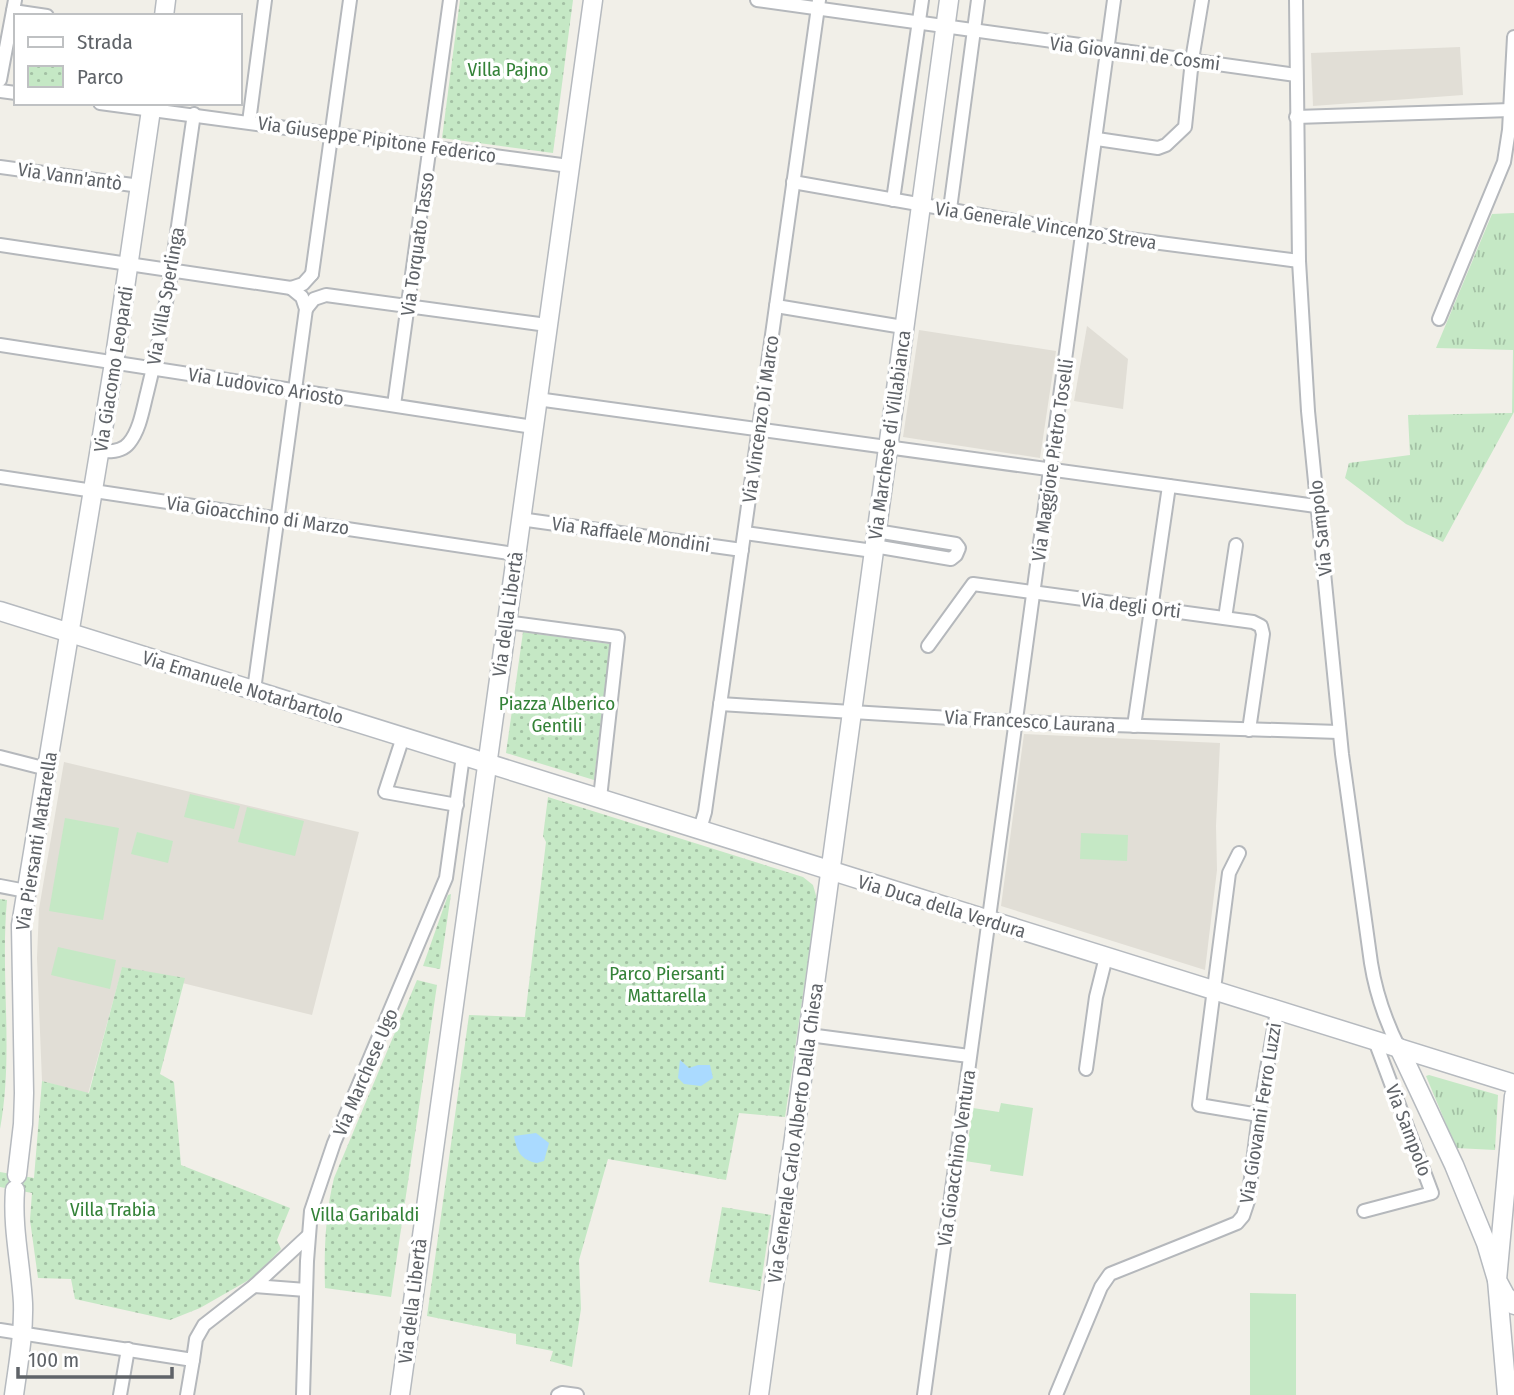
<svg xmlns="http://www.w3.org/2000/svg" width="1514" height="1395" font-family="'Fira Sans Condensed',sans-serif">
<style>
.education{fill:#e1ded6}
.grass{fill:url(#grass-tufts)}
.park{fill:url(#park-dots)}
.pitch{fill:#c5e8c5}
.water{fill:#aadaff}
.lines{fill:none;stroke-linecap:round;stroke-linejoin:round}
.street-casing{stroke:#b5b8bc;stroke-width:16}
.secondary-casing{stroke:#b6babf;stroke-width:21}
.street{stroke:#fff;stroke-width:12}
.secondary{stroke:#fff;stroke-width:18}
.labels{text-anchor:middle;stroke-width:7;stroke-linejoin:round;paint-order:stroke}
.street-label{font-size:19px;fill:#5f6368;stroke:#fff}
.park-label{font-size:19px;fill:#348238;stroke:#fff}
</style>
<defs>
<pattern id="grass-tufts" width="24" height="20" patternUnits="userSpaceOnUse" patternTransform="scale(1.75)"><rect width="24" height="20" fill="#c5e8c5"/><path d="M3 7l-1-3M5 7V3M7 7l1-3M15 17l-1-3M17 17v-4M19 17l1-3" fill="none" stroke="#a3c0a4"/></pattern>
<pattern id="park-dots" width="8" height="8" patternUnits="userSpaceOnUse" patternTransform="scale(1.75)"><rect width="8" height="8" fill="#c5e8c5"/><path d="M2 2h.1M6 6h.1" fill="none" stroke="#a3c0a4" stroke-width="1.8" stroke-linecap="round"/></pattern>
</defs>
<rect width="100%" height="100%" fill="#f1efe8"/>
<g class="education">
<polygon points="1460,47 1463,95 1313,106 1311,53"/>
<polygon points="1087,326 1128,359 1123,409 1074,401"/>
<polygon points="919,330 1056,351 1040,458 903,437"/>
<polygon points="1024,734 1220,743 1216,826 1217,870 1205,970 1001,906"/>
<polygon points="64,762 359,832 312,1015 122,968 88,1094 42,1081 37,958 39,909"/>
</g>
<g class="grass">
<polygon points="1514,213 1514,412 1443,542 1406,524 1345,478 1349,463 1410,455 1408,415 1512,413 1513,350 1436,348 1492,214"/>
<polygon points="1429,1075 1498,1095 1495,1150 1456,1148 1426,1076"/>
</g>
<g class="park">
<polygon points="460,0 573,0 553,153 442,138"/>
<polygon points="523,632 610,644 594,780 506,753"/>
<polygon points="548,797 803,877 813,885 817,899 785,1117 739,1113 726,1180 608,1159 579,1260 581,1309 572,1367 550,1361 553,1351 516,1344 516,1334 427,1316 469,1015 525,1017 546,842 543,836"/>
<polygon points="451,894 440,969 423,966 448,895"/>
<path d="M0 899 7 900C0 976 14 1054 0 1129Z"/>
<polygon points="122,967 185,978 160,1074 174,1082 181,1165 290,1208 277,1240 281,1249 254,1277 200,1308 170,1320 75,1299 71,1279 38,1278 30,1220 32,1193 0,1187 0,1172 34,1178 42,1081 89,1093"/>
<path d="M417 980 437 985 391 1297 325 1288C324 1251 325 1215 334 1178Z"/>
<polygon points="722,1207 771,1215 760,1291 709,1282"/>
</g>
<g class="pitch">
<polygon points="190,794 240,806 234,829 184,817"/>
<polygon points="247,807 304,821 295,856 238,842"/>
<polygon points="65,818 119,828 103,920 49,911"/>
<polygon points="137,832 173,841 168,863 131,854"/>
<polygon points="1081,833 1128,835 1127,861 1080,859"/>
<polygon points="58,947 116,960 110,989 51,975"/>
<polygon points="1001,1103 1033,1108 1023,1176 990,1171 991,1165 965,1161 973,1108 999,1112"/>
<polygon points="1250,1293 1296,1294 1296,1395 1250,1395"/>
</g>
<g class="water">
<polygon points="680,1060 689,1068 698,1065 710,1065 713,1078 701,1086 684,1084 678,1078"/>
<path d="M536 1133 549 1143 544 1161 537 1163C521 1160 517 1152 514 1136Z"/>
</g>
<g class="lines">
<g class="street-casing">
<g id="street">
<polyline points="757,0 1296,75"/>
<path d="M1296 0 1299 261 1308 411 1342 754 1371 963C1376 994 1385 1020 1399 1048"/>
<polyline points="13,11 47,16"/>
<polyline points="0,80 15,0"/>
<polyline points="0,91 16,93"/>
<polyline points="100,103 569,166"/>
<polyline points="1296,117 1511,110"/>
<polyline points="249,122 265,0"/>
<polyline points="1097,139 1158,148 1166,145 1185,127 1192,60 1202,0"/>
<polyline points="0,167 140,186"/>
<polyline points="793,182 1083,233 1299,261"/>
<polyline points="893,200 922,0"/>
<polyline points="950,209 978,0"/>
<polyline points="0,245 291,288 303,284 312,274"/>
<polyline points="312,274 350,0"/>
<polyline points="776,306 903,327"/>
<polyline points="306,309 314,299 326,295 547,325"/>
<polyline points="1439,319 1504,162 1509,130 1514,37"/>
<polyline points="0,345 533,427"/>
<polyline points="537,399 1316,506"/>
<polyline points="394,405 450,0"/>
<path d="M100 451C110 452 122 452 129 443 140 430 143 408 147 393 170 302 180 207 194 114"/>
<polyline points="0,477 515,554"/>
<polyline points="520,519 742,550"/>
<polyline points="745,533 873,551"/>
<polyline points="874,546 951,559 956,555 959,548 956,544 876,531"/>
<polyline points="1225,618 1236,545"/>
<polyline points="506,622 618,637 600,798"/>
<polyline points="928,646 973,584 1253,622 1261,626 1263,634 1249,730"/>
<polyline points="254,690 306,309 302,297 291,288"/>
<polyline points="720,704 1016,722 1339,732"/>
<polyline points="1134,726 1169,486"/>
<polyline points="403,737 385,792 457,805"/>
<polyline points="0,757 47,769"/>
<polyline points="700,829 705,812 819,0"/>
<polyline points="1239,853 1229,873 1199,1105 1259,1115"/>
<polyline points="0,886 26,891"/>
<polyline points="809,1035 969,1056"/>
<polyline points="1086,1069 1096,997 1106,957"/>
<polyline points="1364,1211 1432,1193 1375,1041"/>
<polyline points="254,1286 306,1290"/>
<polyline points="0,1330 193,1360 196,1339 204,1325 254,1286 308,1236"/>
<polyline points="120,1395 128,1349"/>
<polyline points="187,1395 193,1360"/>
<polyline points="303,1395 307,1261 311,1211 334,1143 446,878 463,756"/>
<polyline points="558,1395 562,1393 577,1395"/>
<polyline points="924,1395 1114,0"/>
<polyline points="1056,1395 1101,1287 1110,1274 1210,1234 1237,1223 1243,1216 1248,1201 1259,1115 1277,1011"/>
</g>
</g>
<g class="secondary-casing">
<g id="secondary">
<polyline points="164,16 166,0"/>
<polyline points="0,611 1514,1084"/>
<polyline points="1399,1048 1454,1165 1486,1243 1497,1280 1507,1395"/>
<polyline points="1514,1096 1497,1280 1505,1295 1514,1305"/>
<polyline points="17,1175 23,1124 24,1093 21,925 114,363 152,103"/>
<path d="M14 1395C18 1365 24 1334 23 1303 21 1265 12 1228 15 1190"/>
<polyline points="400,1395 593,0"/>
<polyline points="759,1395 949,0"/>
</g>
</g>
<use href="#street" class="street"/>
<use href="#secondary" class="secondary"/>
</g>
<g class="labels">
<g class="street-label">
<text transform="translate(1135 53) rotate(7)" y="7">Via Giovanni de Cosmi</text>
<text transform="translate(377 139) rotate(8)" y="7">Via Giuseppe Pipitone Federico</text>
<text transform="translate(70 176) rotate(8)" y="7">Via Vann'antò</text>
<text transform="translate(1046 225) rotate(9)" y="7">Via Generale Vincenzo Streva</text>
<text transform="translate(417 244) rotate(-82)" y="7">Via Torquato Tasso</text>
<text transform="translate(165 296) rotate(-80)" y="7">Via Villa Sperlinga</text>
<text transform="translate(113 369) rotate(-81)" y="7">Via Giacomo Leopardi</text>
<text transform="translate(266 386) rotate(9)" y="7">Via Ludovico Ariosto</text>
<text transform="translate(760 419) rotate(-82)" y="7">Via Vincenzo Di Marco</text>
<text transform="translate(889 435) rotate(-82)" y="7">Via Marchese di Villabianca</text>
<text transform="translate(1052 460) rotate(-82)" y="7">Via Maggiore Pietro Toselli</text>
<text transform="translate(258 515) rotate(8)" y="7">Via Gioacchino di Marzo</text>
<text transform="translate(1320 528) rotate(-96)" y="7">Via Sampolo</text>
<text transform="translate(631 534) rotate(8)" y="7">Via Raffaele Mondini</text>
<text transform="translate(1131 605) rotate(7)" y="7">Via degli Orti</text>
<text transform="translate(507 614) rotate(-82)" y="7">Via della Libertà</text>
<text transform="translate(243 687) rotate(17)" y="7">Via Emanuele Notarbartolo</text>
<text transform="translate(1030 721) rotate(3)" y="7">Via Francesco Laurana</text>
<text transform="translate(36 841) rotate(-81)" y="7">Via Piersanti Mattarella</text>
<text transform="translate(942 906) rotate(17)" y="7">Via Duca della Verdura</text>
<text transform="translate(365 1072) rotate(-67)" y="7">Via Marchese Ugo</text>
<text transform="translate(1260 1113) rotate(-81)" y="7">Via Giovanni Ferro Luzzi</text>
<text transform="translate(1409 1130) rotate(69)" y="7">Via Sampolo</text>
<text transform="translate(795 1133) rotate(-82)" y="7">Via Generale Carlo Alberto Dalla Chiesa</text>
<text transform="translate(956 1158) rotate(-82)" y="7">Via Gioacchino Ventura</text>
<text transform="translate(412 1301) rotate(-83)" y="7">Via della Libertà</text>
</g>
<g class="park-label">
<text x="508" y="76">Villa Pajno</text>
<text x="557" y="710">Piazza Alberico<tspan x="557" dy="22">Gentili</tspan></text>
<text x="667" y="980">Parco Piersanti<tspan x="667" dy="22">Mattarella</tspan></text>
<text x="113" y="1216">Villa Trabia</text>
<text x="365" y="1221">Villa Garibaldi</text>
</g>
</g>
<rect x="14" y="14" width="228" height="91" fill="#ffffff" stroke="#bfc1c3" stroke-width="2"/>
<rect x="28" y="37" width="35" height="10" fill="#ffffff" stroke="#bfc1c3" stroke-width="2"/>
<text x="77" y="49" font-size="21" fill="#5f6368">Strada</text>
<rect x="28" y="66" width="35" height="21" fill="url(#park-dots)" stroke="#bfc1c3" stroke-width="2"/>
<text x="77" y="84" font-size="21" fill="#5f6368">Parco</text>
<path d="M18 1367v10h154v-10" fill="none" stroke="#5f6368" stroke-width="3.5"/>
<text x="28" y="1367" font-size="21" fill="#5f6368" stroke="#ffffff" stroke-width="5" paint-order="stroke">100 m</text>
</svg>
